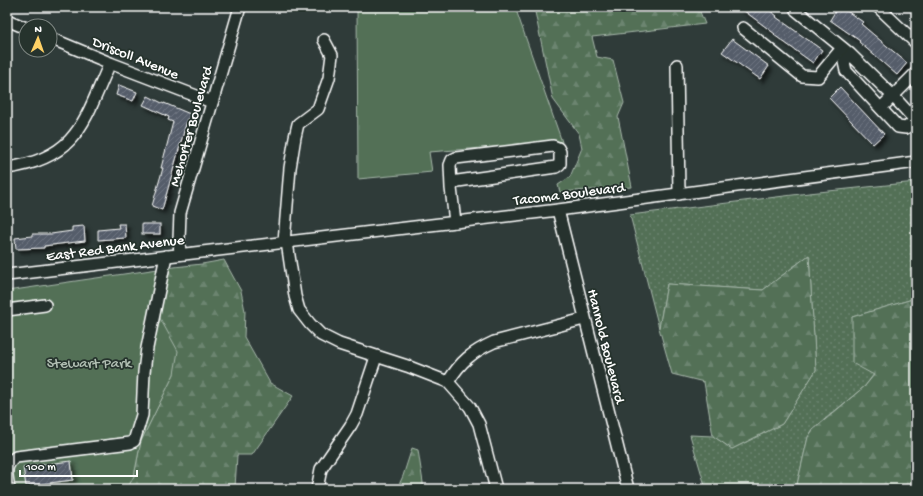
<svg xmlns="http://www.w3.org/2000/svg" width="923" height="496" font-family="'Gochi Hand',sans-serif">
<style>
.grass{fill:url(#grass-dots);stroke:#a8b8ab}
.forest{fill:url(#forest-firs);stroke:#a8b8ab}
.park{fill:#527057;stroke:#a8b8ab}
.building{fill:url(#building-hatch);stroke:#fff;filter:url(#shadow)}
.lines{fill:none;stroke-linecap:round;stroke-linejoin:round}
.minor-casing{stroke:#fff;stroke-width:14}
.minor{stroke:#26332d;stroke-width:11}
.labels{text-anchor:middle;stroke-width:3.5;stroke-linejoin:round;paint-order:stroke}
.street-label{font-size:15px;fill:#fff;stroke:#26332d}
.park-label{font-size:15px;fill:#b1bfb3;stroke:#26332d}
</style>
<defs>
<pattern id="grass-dots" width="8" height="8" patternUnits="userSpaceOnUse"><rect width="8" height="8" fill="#527057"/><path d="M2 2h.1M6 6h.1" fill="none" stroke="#6c8570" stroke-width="1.8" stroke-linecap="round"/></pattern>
<pattern id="forest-firs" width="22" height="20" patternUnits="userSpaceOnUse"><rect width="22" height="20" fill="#527057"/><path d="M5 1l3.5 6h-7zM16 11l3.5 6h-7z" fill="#6c8570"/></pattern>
<pattern id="building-hatch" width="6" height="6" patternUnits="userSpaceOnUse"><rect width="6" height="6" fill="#555d6b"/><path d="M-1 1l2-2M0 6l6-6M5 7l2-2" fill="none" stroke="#6e7581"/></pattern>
<filter id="shadow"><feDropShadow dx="3.5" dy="3.5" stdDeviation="2" flood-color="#0009"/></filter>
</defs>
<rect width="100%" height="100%" fill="#2f3b39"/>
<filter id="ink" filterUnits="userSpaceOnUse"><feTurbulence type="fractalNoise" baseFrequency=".025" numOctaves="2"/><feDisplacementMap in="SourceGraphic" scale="8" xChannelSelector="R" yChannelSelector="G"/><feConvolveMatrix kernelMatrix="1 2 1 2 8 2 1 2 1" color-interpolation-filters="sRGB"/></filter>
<g filter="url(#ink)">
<polygon class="grass" points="916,182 916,298 852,317 874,374 865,386 813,429 808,437 796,489 706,489 690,435 713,436 732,449 782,424 816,370 809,255 763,290 667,284 659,328 630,215 809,193"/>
<g class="forest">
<polygon points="534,7 698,7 705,24 592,37 597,57 613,60 624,103 618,117 632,187 560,192 558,185 570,177 582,148 579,134 553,99"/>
<polygon points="809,255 816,370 782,424 732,449 713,436 704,382 672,374 659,328 667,284 763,290"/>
<polygon points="224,260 241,291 245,311 244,337 270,383 293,396 252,455 237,455 235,488 243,489 127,489 134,476 141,441 174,374 156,311 165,268 202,264"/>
<polygon points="916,298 916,489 796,489 808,437 813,430 865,386 874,375 852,363 852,317"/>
<polygon points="412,448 418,450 424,489 397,489 403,476"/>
</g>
<g class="park">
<polygon points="357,7 515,7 562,142 429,152 432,172 358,179"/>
<polygon points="165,268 156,311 178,351 174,374 141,441 134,476 127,489 7,489 7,291"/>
</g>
<g class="building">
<polygon points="739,7 765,7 777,16 776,17 822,50 813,63 774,35 775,34"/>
<polygon points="838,7 841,7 863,22 861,24 907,63 897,75 859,42 860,41 830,20"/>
<polygon points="732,39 769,66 760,79 722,52"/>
<polygon points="119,85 137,92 133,101 116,95"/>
<polygon points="840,87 884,134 873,144 829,98"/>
<polygon points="148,96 164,104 164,103 190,114 186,124 162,210 152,206 163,168 161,168 173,122 168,120 169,117 143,105"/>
<polygon points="118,224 125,224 126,238 98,240 98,230 119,228"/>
<rect x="142" y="224" width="18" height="10"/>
<polygon points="84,226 85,241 68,243 44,246 44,248 16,249 15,238 32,236 32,234 51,234 72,231 72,227"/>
<polygon points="71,461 73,480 26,486 23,467"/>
</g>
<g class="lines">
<g class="minor-casing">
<g id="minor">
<polyline points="878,7 916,43"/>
<polyline points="796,10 844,49 850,54 893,96 915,120 906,128 898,127 846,71 844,62 850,54"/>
<polyline points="7,20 26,28"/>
<polyline points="743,28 802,76 818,77 842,48"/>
<polyline points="50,38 110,63 212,102"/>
<polyline points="677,65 679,194"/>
<polyline points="881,108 916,73"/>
<path d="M7 168C78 158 84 121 110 63"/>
<polyline points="451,188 450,165 452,160 456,158 553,146 558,148 560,152 560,164 556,167 458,181 453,184 451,188 455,222"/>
<polyline points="558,210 628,489"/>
<polyline points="284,242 290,168 295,137 298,124 318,109 329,78 332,55 324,40"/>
<polyline points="287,242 295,296 299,310 310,324 321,335 339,344 407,366 448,382 470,407 479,424 496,489"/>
<polyline points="180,254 179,240 180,213 240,7"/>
<polyline points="7,275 558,210 916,162"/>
<polyline points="7,310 45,305"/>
<path d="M448 382C461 361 472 352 494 342L584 319"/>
<path d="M9 489C7 475 3 465 16 457L130 443 134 441 142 415 144 372 147 348 166 256"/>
<polyline points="317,489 321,469 351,425 357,414 376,357"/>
</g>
</g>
<use href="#minor" class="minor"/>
</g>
</g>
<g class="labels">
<g class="street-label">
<text transform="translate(136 57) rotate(22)" y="5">Driscoll Avenue</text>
<text transform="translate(190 126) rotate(-74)" y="5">Mehorter Boulevard</text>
<text transform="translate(569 193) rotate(-7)" y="5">Tacoma Boulevard</text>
<text transform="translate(115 247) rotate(-7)" y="5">East Red Bank Avenue</text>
<text transform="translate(607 346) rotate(76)" y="5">Hannold Boulevard</text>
</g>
<g class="park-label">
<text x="89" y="367">Stewart Park</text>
</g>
</g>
<rect width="923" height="496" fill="none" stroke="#26332d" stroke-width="24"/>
<rect x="12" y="12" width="899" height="472" fill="none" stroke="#fff" stroke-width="1.5" filter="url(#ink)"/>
<g transform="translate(38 38) rotate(2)"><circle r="19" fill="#26332d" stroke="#7d8581"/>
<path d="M0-3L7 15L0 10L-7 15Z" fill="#ffd166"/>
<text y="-6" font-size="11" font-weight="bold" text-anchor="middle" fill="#ffffff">N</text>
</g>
<path d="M20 470v6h117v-6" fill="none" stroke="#ffffff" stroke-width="2"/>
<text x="26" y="470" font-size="12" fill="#ffffff" stroke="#26332d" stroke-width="3" paint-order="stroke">100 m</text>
</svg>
